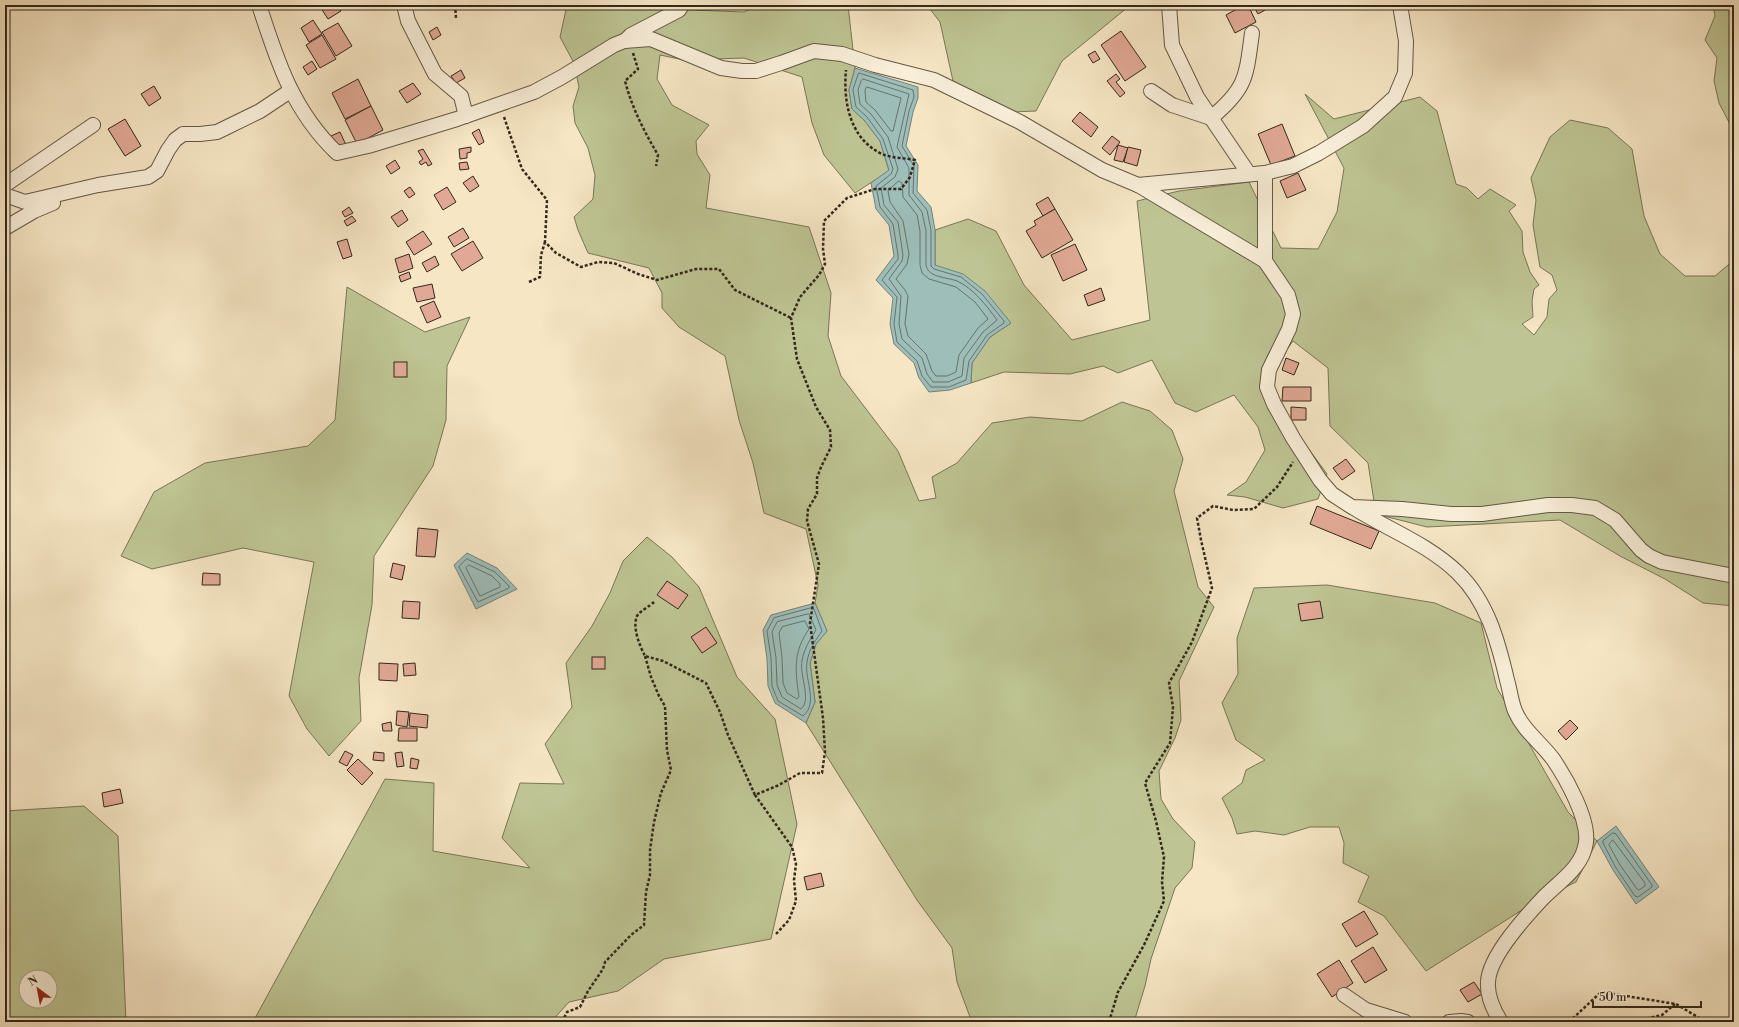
<svg xmlns="http://www.w3.org/2000/svg" width="1739" height="1027" font-family="'Libre Bodoni',serif">
<style>
.green{fill:#bec493;stroke:#787657;fill-rule:evenodd}
.water{fill:#9dbeb9;stroke:#73827a}
.lines{fill:none;stroke-linecap:round;stroke-linejoin:round}
.shore{stroke:#68736a;stroke-width:1}
.building{fill:#e1a995;stroke:#33281b}
.minor-casing{stroke:#645845;stroke-width:16}
.path{stroke:#33281b;stroke-width:2.5;stroke-dasharray:3 2;stroke-linecap:butt}
.minor{stroke:#f9efd9;stroke-width:14}
</style>
<rect width="100%" height="100%" fill="#f6e6c4"/>
<filter id="stains"><feTurbulence type="fractalNoise" baseFrequency=".005" numOctaves="4"/><feColorMatrix values="0 0 0 0 .2 0 0 0 0 .09 0 0 0 0 .02 0 0 0 .5 -.17"/></filter>
<radialGradient id="worn" r=".72"><stop offset=".6" stop-color="#630" stop-opacity="0"/><stop offset="1" stop-color="#630" stop-opacity=".3"/></radialGradient>
<g class="green">
<polygon points="567,5 665,5 666,9 744,12 760,5 848,5 855,68 849,90 852,109 864,120 880,141 889,171 855,193 824,155 812,123 802,77 744,58 684,60 660,55 657,79 672,105 709,125 696,141 697,154 710,175 706,208 809,227 831,293 828,336 841,376 898,451 919,501 936,498 932,477 957,463 992,423 1030,417 1082,421 1122,402 1150,411 1172,430 1183,459 1174,491 1198,587 1214,607 1179,681 1181,720 1175,738 1159,771 1161,799 1173,819 1195,842 1192,868 1175,888 1151,959 1145,986 1134,1022 975,1022 970,1017 957,982 952,948 917,900 806,723 815,702 810,663 816,644 827,631 815,603 818,585 806,529 764,513 753,463 739,420 725,356 679,327 662,308 662,293 649,268 588,253 578,230 574,217 593,199 595,175 588,148 575,123 573,106 579,87 574,63 560,37"/>
<polygon points="927,5 1127,5 1128,7 1062,61 1036,111 1012,112 953,81 940,22"/>
<polygon points="1713,5 1734,5 1734,132 1719,103 1714,81 1717,58 1705,40 1715,16"/>
<path d="M1305 94 1334 119 1420 97 1437 111 1456 184 1467 188 1478 199 1490 189 1516 205 1509 211 1522 231 1523 252 1530 272 1539 285 1534 289 1532 301 1533 317 1522 324 1534 335 1547 317 1549 299 1557 290 1552 275 1540 267 1533 225 1536 200 1531 178 1550 137 1570 120 1608 128 1632 149 1644 216 1660 254 1685 276H1715L1734 260V606L1703 603 1665 579 1620 556 1560 520 1427 527 1376 514 1368 463 1330 426 1328 368 1293 341C1288 348 1276 364 1274 372 1267 397 1312 453 1327 474L1318 499 1283 508 1245 497 1227 495 1246 482 1265 450 1258 427 1234 395 1196 412 1175 403 1152 360 1118 373 1103 366 1070 374 1004 372 971 383 972 363 990 337 1011 323 935 265V230L968 219 996 231 1024 285 1072 340 1150 320 1137 201 1179 191 1249 182 1281 248 1318 249 1337 212 1344 168Z"/>
<polygon points="347,287 425,332 470,317 447,366 446,420 433,466 374,556 372,605 359,678 361,721 329,756 307,729 289,696 314,562 243,548 152,569 121,556 154,492 205,463 308,446 335,420"/>
<polygon points="647,537 672,557 699,587 737,677 775,719 797,824 771,939 664,959 618,991 569,1002 551,1022 253,1022 385,779 434,783 433,851 530,868 502,838 520,783 564,784 545,744 572,707 566,663 592,626 610,593 623,561"/>
<polygon points="1327,585 1435,603 1481,623 1497,688 1568,812 1597,841 1576,882 1533,903 1426,971 1384,916 1358,902 1369,876 1343,863 1344,843 1339,827 1310,827 1284,835 1255,831 1237,834 1232,818 1222,798 1242,783 1246,770 1265,760 1236,740 1222,703 1238,674 1237,638 1254,588"/>
<path d="M84 806 118 836 126 1022H5V811ZM26 977H50V1001H26Z"/>
</g>
<g class="water">
<polygon points="855,68 918,87 918,98 913,112 906,146 918,165 917,191 931,207 935,230 935,265 963,274 985,291 1011,323 990,337 972,363 971,383 950,390 929,392 919,378 914,363 894,344 890,324 893,298 876,280 894,256 889,225 876,209 871,183 889,170 880,141 864,120 852,109 849,90"/>
<polygon points="467,553 497,568 517,589 476,609 454,565"/>
<polygon points="815,603 827,631 816,644 810,663 815,702 806,723 775,703 768,686 767,659 763,630 771,615"/>
<polygon points="1616,826 1659,887 1636,904 1613,870 1597,841"/>
</g>
<g class="lines">
<g class="shore">
<polygon points="859,73 913,90 914,97 909,111 902,146 914,166 913,193 927,210 931,230 931,266 934,269 961,277 982,294 1004,321 1004,323 987,335 969,361 966,380 949,387 931,387 922,376 917,361 897,342 894,324 897,297 882,280 898,259 898,255 893,224 880,207 876,186 891,174 893,169 883,139 867,117 856,107 853,90"/>
<path d="M863 79 909 94 897 147 909 168V195L922 212 926 231V265C928 278 947 277 957 281 973 288 987 306 997 320L983 332 964 358 962 376 948 382H933L927 374 922 358 902 339 899 324 901 296 889 279 902 261 903 255 898 222 884 205 881 188 895 177 898 169 888 137 871 114 860 104 858 90 861 81Z"/>
<polygon points="867,87 901,98 893,131 891,131 875,110 866,102 865,91"/>
<polygon points="899,181 902,183 903,197 917,215 920,231 920,265 922,273 929,279 956,287 975,302 988,319 978,328 959,355 956,372 947,376 936,376 932,371 926,354 908,336 905,324 908,296 905,290 896,279 907,264 909,254 903,221 890,202 888,191"/>
<polygon points="467,559 495,572 509,586 509,588 478,602 459,567"/>
<polygon points="469,565 492,576 500,584 500,587 480,596 466,568"/>
<path d="M811 608 814 609 822 631C815 641 809 649 807 662 804 679 819 703 803 716L778 701 772 686 771 658 767 631 774 618Z"/>
<path d="M809 614 816 630C810 640 804 648 802 661 799 674 812 700 801 709L782 697 777 685 776 658 772 632 777 622Z"/>
<path d="M805 621 809 629C793 652 795 670 799 697L797 699 787 693 783 683 782 657 779 633 782 627Z"/>
<polygon points="1613,833 1616,834 1652,885 1652,887 1638,897 1635,896 1616,868 1603,843 1603,841"/>
<polygon points="1613,840 1645,883 1645,886 1639,890 1637,889 1620,865 1609,845"/>
</g>
</g>
<g class="building">
<polygon points="319,5 337,5 341,11 328,19"/>
<polygon points="1244,5 1248,5 1256,22 1235,33 1226,15"/>
<polygon points="1253,5 1271,5 1272,6 1258,14"/>
<polygon points="313,20 322,34 309,42 301,28"/>
<polygon points="338,23 352,46 336,56 322,32"/>
<polygon points="437,27 441,35 433,40 429,32"/>
<polygon points="1121,31 1146,67 1125,81 1101,45"/>
<polygon points="322,35 336,59 320,68 306,45"/>
<polygon points="1095,51 1100,59 1093,63 1088,55"/>
<polygon points="312,61 317,69 308,75 303,67"/>
<polygon points="461,70 465,78 456,83 451,76"/>
<polygon points="1116,74 1120,79 1116,82 1125,93 1120,97 1107,81"/>
<polygon points="358,79 371,106 345,119 332,93"/>
<polygon points="413,83 421,94 407,103 399,91"/>
<polygon points="154,86 161,98 149,106 141,94"/>
<polygon points="371,106 383,130 357,144 345,120"/>
<polygon points="1080,112 1098,127 1091,137 1072,121"/>
<polygon points="125,119 141,146 125,156 108,129"/>
<polygon points="1282,124 1295,156 1271,165 1258,134"/>
<polygon points="479,129 484,142 479,145 472,133"/>
<polygon points="340,132 346,145 338,149 331,136"/>
<polygon points="1112,136 1120,142 1110,155 1102,148"/>
<polygon points="1118,145 1128,148 1123,162 1114,160"/>
<polygon points="471,147 471,152 467,153 467,158 460,159 459,149"/>
<polygon points="1128,147 1141,150 1137,166 1124,162"/>
<polygon points="423,149 432,164 428,166 426,162 421,165 419,162 423,159 418,151"/>
<polygon points="395,160 400,168 391,174 386,166"/>
<polygon points="467,162 469,169 460,170 459,163"/>
<polygon points="1298,173 1306,190 1287,198 1280,181"/>
<polygon points="473,176 479,186 470,192 463,183"/>
<polygon points="410,187 415,194 409,198 404,191"/>
<polygon points="447,187 456,202 443,210 434,195"/>
<polygon points="1048,197 1055,209 1043,216 1036,204"/>
<polygon points="349,207 353,213 345,217 342,212"/>
<polygon points="1055,209 1073,240 1042,258 1026,231 1036,225 1034,221"/>
<polygon points="402,210 408,220 398,227 391,217"/>
<polygon points="352,216 356,221 347,226 344,221"/>
<polygon points="463,228 469,238 454,247 448,237"/>
<polygon points="423,231 432,244 414,255 406,242"/>
<polygon points="347,239 352,256 343,259 337,242"/>
<polygon points="473,241 483,258 462,271 451,254"/>
<polygon points="1075,244 1087,270 1063,281 1051,255"/>
<polygon points="409,254 413,268 399,273 395,259"/>
<polygon points="435,256 439,265 427,272 422,263"/>
<polygon points="409,272 411,278 401,282 399,276"/>
<polygon points="432,284 435,298 417,302 413,288"/>
<polygon points="1101,288 1105,300 1088,306 1084,295"/>
<polygon points="434,301 441,317 427,323 420,307"/>
<polygon points="1286,358 1299,363 1294,375 1282,370"/>
<rect x="394" y="362" width="13" height="15"/>
<polygon points="1283,387 1311,387 1311,401 1282,401"/>
<polygon points="1291,407 1306,408 1306,420 1291,420"/>
<polygon points="1346,459 1355,471 1342,480 1333,468"/>
<polygon points="1317,506 1379,531 1371,549 1310,524"/>
<polygon points="418,528 438,530 435,557 416,556"/>
<polygon points="393,563 405,566 402,580 390,577"/>
<polygon points="203,573 220,574 220,585 202,585"/>
<polygon points="667,581 688,595 678,609 657,595"/>
<polygon points="403,601 420,602 419,619 402,618"/>
<polygon points="1320,601 1323,618 1301,621 1298,604"/>
<polygon points="706,627 717,643 702,653 691,637"/>
<rect x="592" y="657" width="13" height="12"/>
<polygon points="379,663 398,664 397,681 379,680"/>
<polygon points="415,663 416,675 404,676 403,664"/>
<polygon points="397,711 409,712 407,727 396,725"/>
<polygon points="410,713 428,715 427,728 409,726"/>
<polygon points="1570,720 1578,728 1566,740 1558,731"/>
<polygon points="391,722 392,731 383,731 382,724"/>
<polygon points="399,728 417,728 417,741 398,741"/>
<polygon points="345,751 353,755 347,766 339,762"/>
<polygon points="374,752 384,753 384,761 373,760"/>
<polygon points="402,752 404,766 397,767 395,753"/>
<polygon points="411,758 419,760 417,769 410,768"/>
<polygon points="358,759 373,773 362,785 347,770"/>
<polygon points="120,789 123,803 104,807 102,793"/>
<polygon points="821,873 824,886 807,890 804,877"/>
<polygon points="1364,911 1378,934 1356,947 1342,924"/>
<polygon points="1373,947 1387,970 1365,983 1351,961"/>
<polygon points="1339,960 1353,983 1332,997 1317,974"/>
<polygon points="1474,982 1482,994 1468,1002 1460,990"/>
</g>
<g class="lines">
<g class="minor-casing">
<g id="minor">
<path d="M259 5C277 61 293 111 337 153L368 146 457 119 534 92 562 77 614 45 624 41 651 39 721 68 742 71H756L781 63 814 51 842 54 875 65 934 80 1020 122 1102 170 1138 185 1265 261 1288 295 1293 314 1289 329 1269 370 1267 387 1274 404 1293 438 1320 480 1332 494 1352 507 1402 509 1451 514H1482L1548 505H1572L1595 508 1615 520 1641 550 1649 556 1662 562 1734 576"/>
<polyline points="404,5 408,21 435,74 461,96 466,116"/>
<polyline points="1169,5 1172,45 1197,97 1249,174"/>
<polyline points="625,41 631,35 679,10 682,5"/>
<path d="M1151 91 1172 105 1211 118C1247 88 1246 77 1252 33"/>
<polyline points="1265,173 1265,261"/>
<polyline points="5,185 93,125"/>
<polyline points="1138,185 1265,173 1293,166 1319,153 1363,126 1395,97 1405,73 1406,41 1400,5"/>
<polyline points="5,195 25,202 98,185 148,177 157,171 168,150 175,140 183,134 200,134 217,132 260,111 290,91"/>
<polyline points="5,228 34,211 53,203"/>
<path d="M1354 508C1389 530 1428 544 1458 573 1487 601 1498 641 1507 680 1510 690 1511 701 1515 711 1523 730 1541 743 1553 759 1566 778 1589 819 1586 842 1583 867 1560 881 1544 897 1526 916 1489 956 1488 982 1487 995 1494 1011 1501 1022"/>
<polyline points="1344,995 1366,1010 1405,1022"/>
<polyline points="1449,1022 1461,1021 1468,1022"/>
</g>
</g>
<g class="path">
<polyline points="455,5 456,18"/>
<path d="M633 53 638 69 625 81C632 108 644 131 658 155L656 166"/>
<polyline points="504,117 522,169 547,200 545,242 556,253 581,267 598,262 614,263 638,274 657,280 696,269 719,269 735,290 791,318"/>
<polyline points="529,282 540,277 541,255 545,242"/>
<path d="M654 602C650 606 640 611 637 616 632 628 640 646 645 656L663 661 706 683 720 712 728 735 755 795"/>
<path d="M776 934 789 920 796 901 794 880 796 864 792 847 755 795 779 785 800 773H822L825 752 823 718 810 623 819 564 807 521 808 509 817 494V478L821 467 831 447 830 430 816 407 797 359 791 318 800 297 819 275 825 264 823 249 824 221 847 198 875 189H901L910 177 915 160C905 158 891 158 882 154 850 139 843 102 846 70"/>
<polyline points="562,1022 567,1012 580,1007 588,991 603,969 605,962 631,935 644,925 646,892 650,875 650,850 654,822 661,793 671,770 667,750 665,706 659,696 651,677 645,656"/>
<polyline points="1109,1022 1118,992 1144,945 1164,901 1162,882 1164,857 1156,821 1145,783 1170,743 1173,707 1169,683 1192,642 1212,588 1201,540 1197,518 1213,506 1233,510 1254,509 1277,487 1293,462"/>
<polyline points="1569,1022 1601,992 1676,1004 1706,1022"/>
<polyline points="1632,1022 1662,1015 1675,1004"/>
</g>
<use href="#minor" class="minor"/>
</g>
<rect width="1739" height="1027" fill="none" stroke="#f6e6c4" stroke-width="20"/>
<rect x="6" y="6" width="1727" height="1015" fill="none" stroke="#33281b" stroke-width="2"/>
<rect x="10" y="10" width="1719" height="1007" fill="none" stroke="#33281b"/>
<g transform="translate(38 989) rotate(328)"><circle r="19" fill="#f9efd9" stroke="#aa9f8d"/>
<path d="M0-3L7 15L0 10L-7 15Z" fill="#8f2418"/>
<text y="-6" font-size="11" font-weight="bold" text-anchor="middle" fill="#33281b">N</text>
</g>
<path d="M1593 1001v6h108v-6" fill="none" stroke="#33281b" stroke-width="2"/>
<text x="1599" y="1001" font-size="12" fill="#33281b" stroke="#f9efd9" stroke-width="3" paint-order="stroke">50 m</text>
<rect width="100%" height="100%" filter="url(#stains)"/>
<rect width="100%" height="100%" fill="url(#worn)"/>
</svg>
